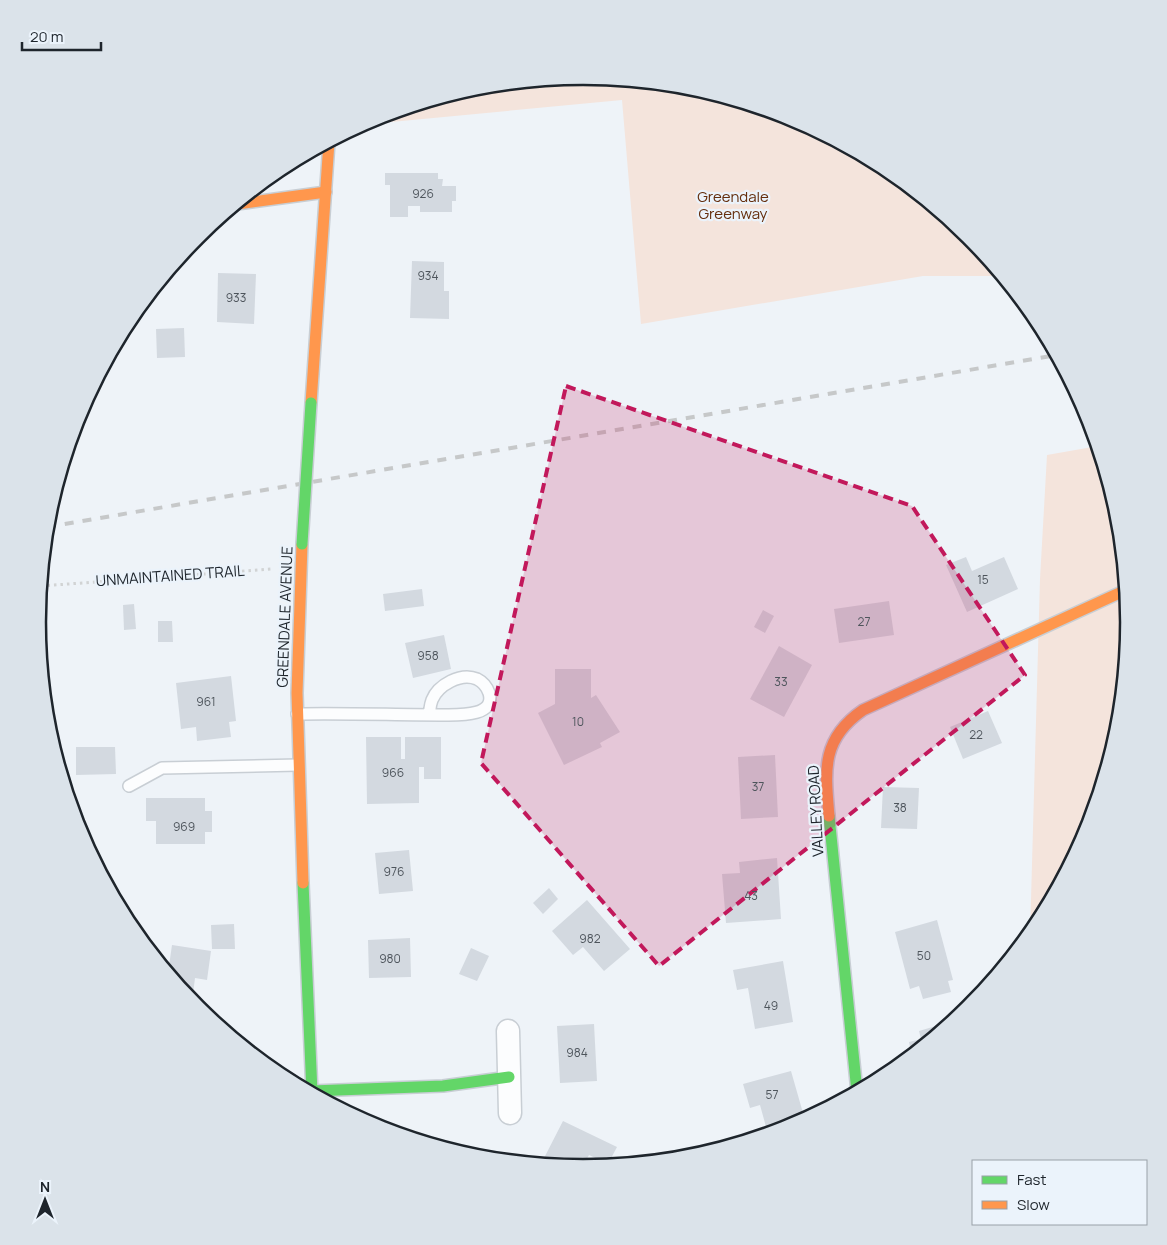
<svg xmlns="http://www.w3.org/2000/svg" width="1167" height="1245" font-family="Manrope,sans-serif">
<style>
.green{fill:#f4e4dc}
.building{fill:#d3d9e0}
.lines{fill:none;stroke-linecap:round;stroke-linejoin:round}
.lane-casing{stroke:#c8ced4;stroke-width:14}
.street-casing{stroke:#c8ced4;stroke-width:25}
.fast-casing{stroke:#c8ced4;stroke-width:14}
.slow-casing{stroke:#c8ced4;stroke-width:14}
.path{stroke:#d1d3d4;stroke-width:3;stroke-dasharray:2.5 4;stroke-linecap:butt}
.lane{stroke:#fcfdfe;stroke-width:11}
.street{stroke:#fcfdfe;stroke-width:22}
.fast{stroke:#63d668;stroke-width:11}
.slow{stroke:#ff974d;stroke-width:11}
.rail{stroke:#c6c8c9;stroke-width:4;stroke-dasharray:9 9;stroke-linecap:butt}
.fast-bridge-casing{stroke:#c8ced4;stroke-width:14;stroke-linecap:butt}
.fast-bridge{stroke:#63d668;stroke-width:11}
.marked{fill:#c2185b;fill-opacity:0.2;stroke:#c2185b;stroke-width:4;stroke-dasharray:10 6;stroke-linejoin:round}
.labels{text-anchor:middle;stroke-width:4.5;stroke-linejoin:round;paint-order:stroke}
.number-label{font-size:12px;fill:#4e555c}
.park-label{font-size:15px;fill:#652e0d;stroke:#ebf3fb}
.street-label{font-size:15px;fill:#1e252c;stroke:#ebf3fb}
.rim{fill:none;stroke:#1e252c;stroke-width:2.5}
</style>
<rect width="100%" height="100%" fill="#eef3f8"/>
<g class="green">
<polygon points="584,77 690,87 793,118 887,169 970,237 1002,276 923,276 641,324 622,100 370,124 371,120 375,118 477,87"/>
<polygon points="1098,446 1119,516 1129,622 1119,729 1088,832 1037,926 1030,935 1040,579 1047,455"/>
</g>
<g class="building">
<polygon points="385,173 438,173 438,179 443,179 442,186 456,186 456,201 452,201 452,212 420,212 420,206 408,206 408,217 390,217 390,185 385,185"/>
<polygon points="412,261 444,262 444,291 449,291 449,319 410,318"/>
<polygon points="218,273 256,274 254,324 217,322"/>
<polygon points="184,328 185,357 157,358 156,329"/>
<polygon points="966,557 972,571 1004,557 1018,589 967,612 946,565"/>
<polygon points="422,589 424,606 385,611 383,594"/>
<polygon points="889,601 894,635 839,643 834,609"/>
<polygon points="134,604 136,629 124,630 123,605"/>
<polygon points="763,610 774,616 765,633 754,627"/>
<polygon points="158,621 172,621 173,642 158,642"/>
<polygon points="444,635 451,669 413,678 405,643"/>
<polygon points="779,646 812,665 784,717 750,699"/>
<polygon points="555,669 591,669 591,698 596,695 620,732 600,743 602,747 564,765 538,713 555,704"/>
<polygon points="231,676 236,721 229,722 231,737 197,741 196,727 181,729 176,683"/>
<polygon points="988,711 1002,743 963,759 950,727"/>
<polygon points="366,737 401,737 401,759 405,759 405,737 441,737 441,779 424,779 424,767 419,767 419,803 367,804"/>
<polygon points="76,747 115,747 116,774 76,775"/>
<polygon points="775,755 778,817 741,819 738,757"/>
<polygon points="883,787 919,788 917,829 881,828"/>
<polygon points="146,798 205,798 205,811 212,811 212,832 205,832 205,844 156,844 156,821 146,821"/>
<polygon points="409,850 413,891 379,894 375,853"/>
<polygon points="777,858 781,919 726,923 722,874 740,873 739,862"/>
<polygon points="549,888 558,899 543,914 533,903"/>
<polygon points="587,900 630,949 604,971 583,947 573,955 552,931"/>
<polygon points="937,920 953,980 948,981 951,992 923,999 919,986 910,989 895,932"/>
<polygon points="234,924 235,949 212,949 211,925"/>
<polygon points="410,938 411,977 369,978 368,940"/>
<polygon points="172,945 211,951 207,980 195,978 192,1002 168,973"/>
<polygon points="471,948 489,956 477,981 459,974"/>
<polygon points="783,961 793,1022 755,1029 748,988 737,990 733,970"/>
<polygon points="946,1023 947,1027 912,1056 909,1042 921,1039 919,1031"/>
<polygon points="594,1024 597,1081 560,1083 557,1026"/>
<polygon points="791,1071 805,1120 792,1127 768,1134 760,1105 750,1108 743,1084"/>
<polygon points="563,1121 617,1147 608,1164 589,1155 582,1168 541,1164"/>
</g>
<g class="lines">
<g class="lane-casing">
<g id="lane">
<path d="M297 714C347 713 396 715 446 715 460 715 496 716 489 693 487 687 483 682 477 679 461 672 438 685 432 700 430 705 430 710 429 715"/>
<polyline points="129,786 162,768 298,765"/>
</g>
</g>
<g class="street-casing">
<polyline id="street" points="508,1031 510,1113"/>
</g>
<g class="fast-casing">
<g id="fast">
<polyline points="829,816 857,1092"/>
<polyline points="303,883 312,1093"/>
<polyline points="312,1091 443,1086 509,1077"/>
</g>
</g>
<g class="slow-casing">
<g id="slow">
<polyline points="237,204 326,192"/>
<polyline points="311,403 329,142"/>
<polyline points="302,544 297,693 303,883"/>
<path d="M829 816C825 770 821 739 863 710L1126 590"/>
</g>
</g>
<polyline class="path" points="41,586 272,569"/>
<use href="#lane" class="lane"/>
<use href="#street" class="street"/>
<use href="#fast" class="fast"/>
<use href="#slow" class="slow"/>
<polyline class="rail" points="47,527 1057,355"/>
<g class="fast-bridge-casing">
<polyline id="fast-bridge" points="302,544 311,403"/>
</g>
<use href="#fast-bridge" class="fast-bridge"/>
</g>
<path class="marked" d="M566 386 912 506 1025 675 659 966 481 763Z"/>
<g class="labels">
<g class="number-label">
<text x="423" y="198">926</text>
<text x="428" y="280">934</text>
<text x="236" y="302">933</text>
<text x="983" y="584">15</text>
<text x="864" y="626">27</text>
<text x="428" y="660">958</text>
<text x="781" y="686">33</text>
<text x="206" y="706">961</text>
<text x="578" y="726">10</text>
<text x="976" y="739">22</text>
<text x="393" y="777">966</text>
<text x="758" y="791">37</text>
<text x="900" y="812">38</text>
<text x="184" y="831">969</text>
<text x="394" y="876">976</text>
<text x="751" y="900">43</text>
<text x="590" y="943">982</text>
<text x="924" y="960">50</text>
<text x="390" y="963">980</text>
<text x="771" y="1010">49</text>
<text x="577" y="1057">984</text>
<text x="772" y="1099">57</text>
</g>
<g class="park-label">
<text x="733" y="202">Greendale<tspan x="733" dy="17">Greenway</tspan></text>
</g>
<g class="street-label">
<text transform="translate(170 576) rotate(-4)" y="5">UNMAINTAINED TRAIL</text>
<text transform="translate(285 617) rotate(-88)" y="5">GREENDALE AVENUE</text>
<text transform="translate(816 811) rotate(-93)" y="5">VALLEY ROAD</text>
</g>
</g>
<path d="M0 0H1167V1245H0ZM46 622a537 537 0 1 1 1074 0a537 537 0 1 1-1074 0Z" fill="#dbe3ea" fill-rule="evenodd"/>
<path class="rim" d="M46 622a537 537 0 1 1 1074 0a537 537 0 1 1-1074 0Z"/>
<rect x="972" y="1160" width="175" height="65" fill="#ebf3fb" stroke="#99a1a8"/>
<rect x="982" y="1176" width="25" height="8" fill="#63d668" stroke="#99a1a8"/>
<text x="1017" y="1185" font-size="15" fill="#1e252c">Fast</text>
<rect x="982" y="1201" width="25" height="8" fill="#ff974d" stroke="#99a1a8"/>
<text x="1017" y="1210" font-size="15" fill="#1e252c">Slow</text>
<g transform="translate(45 1200)" stroke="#ebf3fb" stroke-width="4" paint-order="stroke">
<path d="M0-4L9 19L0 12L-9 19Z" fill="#1e252c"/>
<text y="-8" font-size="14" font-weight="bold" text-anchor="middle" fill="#1e252c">N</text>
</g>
<path d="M22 42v8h79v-8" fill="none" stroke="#1e252c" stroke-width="2.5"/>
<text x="30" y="42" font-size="15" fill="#1e252c" stroke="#ebf3fb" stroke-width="4" paint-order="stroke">20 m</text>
</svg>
